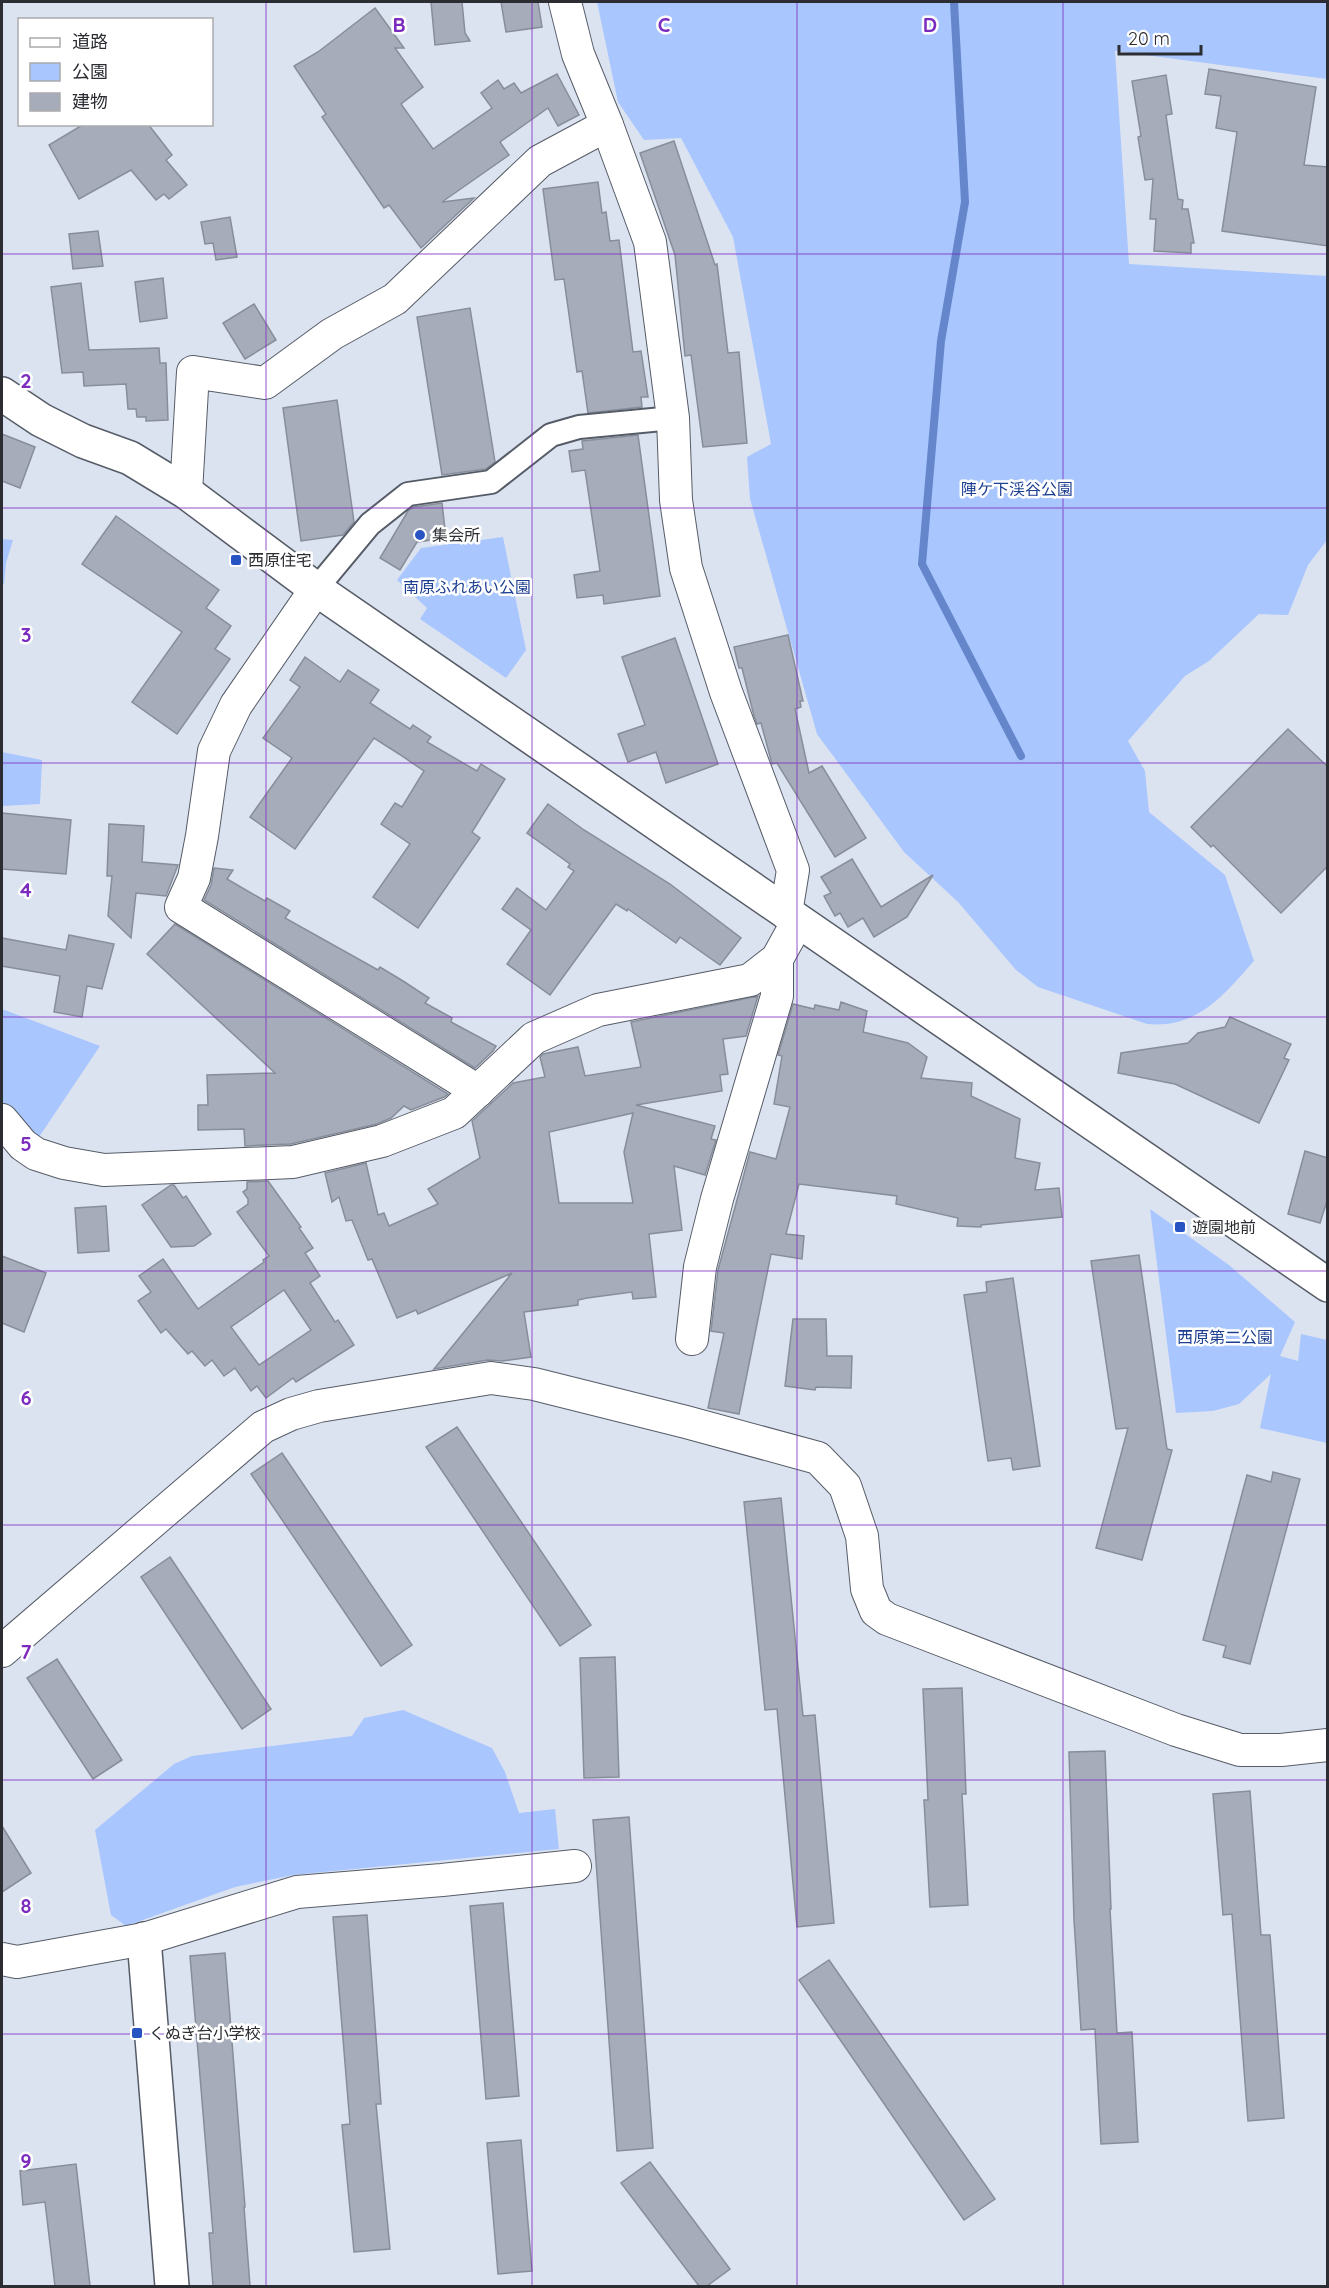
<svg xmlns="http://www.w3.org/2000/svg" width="1329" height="2288" font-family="Quicksand,'Noto Sans JP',sans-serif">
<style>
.green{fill:#a9c6ff}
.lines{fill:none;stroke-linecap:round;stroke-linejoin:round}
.stream{stroke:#6586cb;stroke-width:8}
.building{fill:#a6acb9;stroke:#878e9a;stroke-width:1.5;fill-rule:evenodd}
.pedestrian-casing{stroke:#565c67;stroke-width:26}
.minor-casing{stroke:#565c67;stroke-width:34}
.tertiary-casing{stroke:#565c67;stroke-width:36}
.pedestrian{stroke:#fff;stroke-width:22}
.minor{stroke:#fff;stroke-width:32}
.tertiary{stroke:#fff;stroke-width:33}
.grid{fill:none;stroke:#7b2cbf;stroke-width:1.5;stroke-opacity:0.55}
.poi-dot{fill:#2854c3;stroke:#fff;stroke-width:2}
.labels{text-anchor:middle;stroke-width:5;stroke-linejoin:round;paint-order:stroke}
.park-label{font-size:16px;fill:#1d3f91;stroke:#fff}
.poi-label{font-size:16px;fill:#2b2d33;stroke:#fff;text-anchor:start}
.grid-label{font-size:20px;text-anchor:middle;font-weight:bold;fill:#7b2cbf;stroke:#fff;stroke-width:5;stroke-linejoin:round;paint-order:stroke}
</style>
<rect width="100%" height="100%" fill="#dce3f0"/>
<g class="green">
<path d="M597 2H1327V79L1115 51 1129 264 1327 276V540L1308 565 1288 615 1259 614 1209 661 1185 676 1128 741 1145 771 1149 812 1225 875 1254 961C1224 995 1197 1029 1147 1024L1038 987 1016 970 958 902 904 852 817 734 750 499 747 457 771 444 733 237 681 138 644 140 618 102Z"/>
<polygon points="503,537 526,650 506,678 420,619 427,608 397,580 421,548"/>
<polygon points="2,539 13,540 6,563 4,584 2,584"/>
<polygon points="2,752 42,760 40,804 2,806"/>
<polygon points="2,1009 100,1046 35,1143 2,1109"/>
<polygon points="1150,1209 1229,1265 1295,1322 1280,1356 1298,1361 1301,1334 1327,1340 1327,1443 1260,1428 1271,1374 1239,1404 1213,1411 1176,1413"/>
<polygon points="403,1710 492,1748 505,1772 519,1813 555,1809 559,1849 293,1875 235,1887 126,1926 111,1915 95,1830 174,1764 192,1756 352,1736 364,1718"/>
</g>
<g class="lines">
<polyline class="stream" points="954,2 965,202 941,341 922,564 1021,756"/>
</g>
<g class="building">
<polygon points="431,2 462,2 465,33 470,41 435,45"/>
<polygon points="501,2 538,2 542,27 506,32"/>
<polygon points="375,8 404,48 395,48 423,87 401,104 433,149 492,108 481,93 498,80 504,89 514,83 521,93 557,74 579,115 558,126 548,108 500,142 509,155 442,202 474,198 421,248 389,205 384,208 369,186 322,117 326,114 294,66 318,52"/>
<polygon points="1209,69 1316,87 1304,165 1328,167 1328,246 1222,231 1237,132 1216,128 1221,96 1205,94"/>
<polygon points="1166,75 1172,114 1166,115 1178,199 1183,200 1182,209 1188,209 1194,243 1191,243 1191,253 1154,251 1156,219 1150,219 1153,179 1145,180 1138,137 1141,136 1132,81"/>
<polygon points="84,124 148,124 172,155 166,160 187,185 169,199 164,194 156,200 131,170 79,199 49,145"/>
<polygon points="674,141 715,265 717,264 728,353 739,352 747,443 703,447 691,355 685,356 675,255 640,153"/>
<polygon points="598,182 602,213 606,212 610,241 619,240 633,352 641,351 648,397 641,397 642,407 588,413 582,371 577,372 564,279 555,280 543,189"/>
<polygon points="230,217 237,257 216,260 213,243 205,244 201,222"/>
<polygon points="98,231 103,266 73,269 69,234"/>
<polygon points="163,278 167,318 140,322 135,282"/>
<polygon points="81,283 89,350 159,348 160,363 166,363 168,420 146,421 146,417 137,417 136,409 128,409 126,384 84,386 83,372 62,373 51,287"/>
<polygon points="254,304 276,340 245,359 223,323"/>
<polygon points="470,308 495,462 486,469 442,475 417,317"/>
<polygon points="337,400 354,522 343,535 301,541 283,408"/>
<polygon points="2,434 35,447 20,488 2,481"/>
<polygon points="638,435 660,596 604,604 603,595 577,598 574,575 600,571 585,470 572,472 569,451 583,449 582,441"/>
<polygon points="442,503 446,538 417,542 400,570 380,558 408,511 414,507"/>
<polygon points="116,516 219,590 206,608 231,626 215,649 230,659 177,734 132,702 182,632 82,564"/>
<polygon points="788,635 803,701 800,701 801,707 795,709 809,773 822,766 866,838 835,857 777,763 772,764 761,723 757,724 754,716 742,668 739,668 734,647"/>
<polygon points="675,638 718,764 666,783 656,752 628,762 618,734 645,725 622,657"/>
<polygon points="305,657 340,682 348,670 379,690 370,703 410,729 413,725 431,737 427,742 477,771 481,764 505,779 472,832 480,838 418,928 373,897 410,844 381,824 395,803 402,807 424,771 399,754 374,738 295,849 250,817 292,758 263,738 300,687 290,680"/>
<polygon points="1288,729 1328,767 1328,866 1281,913 1213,845 1211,847 1191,827"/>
<polygon points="548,804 584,830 670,884 741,938 720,965 680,937 676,943 628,909 627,911 616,904 550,995 507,964 531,930 502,909 517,888 546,910 574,871 568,867 570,864 527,833"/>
<polygon points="2,813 71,820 66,874 2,869"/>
<polygon points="109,824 144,826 142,862 178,865 166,896 136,893 131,938 108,916 112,876 107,876"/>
<polygon points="852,859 881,907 933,875 907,917 874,937 863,918 848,927 840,913 835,916 824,896 831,893 821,877"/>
<polygon points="214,868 233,870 227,879 265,901 267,898 290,911 285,918 378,970 380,967 403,981 429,998 425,1003 452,1018 451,1022 496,1046 493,1051 475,1068 204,900 211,885"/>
<polygon points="175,924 448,1094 444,1097 411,1110 404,1106 391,1118 377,1124 291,1144 245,1146 244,1129 198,1130 198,1105 208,1105 207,1075 275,1073 147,954"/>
<polygon points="69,935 114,944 102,989 87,986 82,1017 54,1012 60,976 2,966 2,938 66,950"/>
<path d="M758 996 746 1036 723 1039 728 1074 720 1075 722 1091 636 1105 715 1126 711 1139 716 1140 705 1175 674 1166 682 1230 649 1234 656 1297 633 1299 632 1292 587 1298 578 1300V1305L524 1312 531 1357 502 1361 488 1360 434 1369 512 1273 418 1314 416 1310 397 1318 372 1259 368 1260 352 1220 346 1221 339 1197 332 1202 325 1173 366 1163 378 1215 384 1213 389 1226 438 1204 428 1189 480 1158 472 1121 513 1083 545 1077 540 1057 543 1054 578 1047 585 1076 641 1067 631 1022ZM633 1113 624 1152 633 1203H559L549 1132Z"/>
<polygon points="841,1002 867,1011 863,1032 908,1043 927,1057 921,1078 972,1083 971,1096 1020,1119 1015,1158 1040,1163 1035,1190 1059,1188 1062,1217 981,1225 981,1227 957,1226 958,1218 896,1204 897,1196 799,1184 786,1234 804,1236 802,1259 771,1254 739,1414 708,1408 724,1333 711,1331 718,1270 750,1152 776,1159 790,1107 774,1104 782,1056 778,1055 793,1004 814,1009 815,1005 839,1010"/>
<polygon points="1230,1017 1291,1044 1284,1058 1289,1060 1259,1123 1175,1084 1118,1073 1121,1053 1188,1043 1198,1033 1225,1027"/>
<polygon points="1305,1151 1328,1158 1328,1198 1320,1223 1288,1214"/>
<path d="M268 1181 301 1227 299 1228 313 1248 305 1253 320 1276 310 1283 335 1322 338 1320 354 1345 296 1382 293 1378 266 1398 257 1386 251 1391 235 1368 224 1376 212 1360 205 1366 192 1351 188 1354 166 1329 161 1333 138 1301 151 1292 139 1276 163 1259 198 1309 264 1262 263 1260 269 1256 237 1212 248 1204V1199L243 1192 247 1189V1182ZM284 1290 311 1330 259 1365 231 1327Z"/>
<polygon points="171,1185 174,1185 183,1198 186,1196 211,1234 194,1246 171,1247 142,1205"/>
<polygon points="106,1206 109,1251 78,1253 75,1208"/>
<polygon points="1139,1255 1167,1449 1172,1450 1142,1560 1096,1548 1128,1428 1116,1429 1091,1261"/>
<polygon points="2,1256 46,1273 24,1332 2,1323"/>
<polygon points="1013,1278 1040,1466 1013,1470 1011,1458 988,1461 964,1295 987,1292 986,1282"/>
<polygon points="793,1319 826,1319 827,1356 852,1356 851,1388 816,1387 815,1390 785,1386"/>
<polygon points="457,1427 591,1625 560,1646 426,1447"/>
<polygon points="282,1453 412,1645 381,1666 251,1474"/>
<polygon points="1273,1472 1300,1479 1250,1664 1223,1657 1226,1646 1203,1640 1247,1475 1271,1482"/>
<polygon points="781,1498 803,1716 815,1715 834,1923 797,1927 777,1709 765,1710 744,1502"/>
<polygon points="170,1557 271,1709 242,1729 141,1577"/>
<polygon points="615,1657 619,1777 584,1778 580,1658"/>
<polygon points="57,1659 122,1760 93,1779 27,1678"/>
<polygon points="962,1688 966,1794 962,1794 968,1905 930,1907 924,1800 928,1800 923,1689"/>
<polygon points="1105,1751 1111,1909 1110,1909 1117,2033 1132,2032 1138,2142 1101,2144 1095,2029 1081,2030 1074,1920 1069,1752"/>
<polygon points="1250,1791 1261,1935 1270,1935 1284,2118 1248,2121 1232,1914 1223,1915 1213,1794"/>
<polygon points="629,1817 653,2148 617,2151 593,1820"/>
<polygon points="2,1826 31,1873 2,1892"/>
<polygon points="503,1903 519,2096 486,2099 470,1906"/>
<polygon points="367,1915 381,2104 376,2104 390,2249 354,2252 342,2125 350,2124 333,1917"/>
<polygon points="225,1953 245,2207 244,2207 250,2286 213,2286 209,2233 213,2233 190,1956"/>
<polygon points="829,1960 995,2199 964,2220 799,1980"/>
<polygon points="521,2140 532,2271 498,2274 487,2143"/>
<polygon points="650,2162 730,2269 707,2286 699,2286 621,2183"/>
<polygon points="76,2164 90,2286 55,2286 45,2202 23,2205 20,2171"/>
</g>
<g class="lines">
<g class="pedestrian-casing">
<polyline id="pedestrian" points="316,589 370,524 408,494 491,482 551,435 579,427 673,418"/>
</g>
<g class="minor-casing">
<g id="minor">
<polyline points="565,2 578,54 607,125 650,242 673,418 676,500 686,568 726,692 793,870 786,913"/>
<polyline points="186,492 193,372 265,383 332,334 395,299 540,161 607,125"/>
<polyline points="316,589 236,705 214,751 202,836 194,878 181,907 478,1091"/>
<polyline points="2,1120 23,1145 36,1154 64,1163 104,1170 293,1162 382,1141 454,1113 534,1038 598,1010 750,980 777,959 798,921"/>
<polyline points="692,1339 700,1267 717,1199 777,996 777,959"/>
<polyline points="2,1651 263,1427 291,1414 319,1406 491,1378 534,1384 686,1422 818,1458 845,1486 862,1536 867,1589 876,1611 887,1619 1176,1730 1240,1750 1281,1750 1328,1745"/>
<polyline points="2,1959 17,1962 144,1939 297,1892 442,1880 575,1866"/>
</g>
</g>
<g class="tertiary-casing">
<g id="tertiary">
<polyline points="2,394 41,420 83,441 130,458 186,492 316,589 1328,1285"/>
<polyline points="144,1939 172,2286"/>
</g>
</g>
<use href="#pedestrian" class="pedestrian"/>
<use href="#minor" class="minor"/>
<use href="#tertiary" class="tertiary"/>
</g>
<path class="grid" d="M266 2V2286M532 2V2286M797 2V2286M1063 2V2286M2 254H1328M2 508H1328M2 763H1328M2 1017H1328M2 1271H1328M2 1525H1328M2 1780H1328M2 2034H1328"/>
<g class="poi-dot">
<circle cx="420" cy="535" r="6"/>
<rect x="230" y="554" width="12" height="12" rx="3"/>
<rect x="1174" y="1221" width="12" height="12" rx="3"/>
<rect x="131" y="2027" width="12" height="12" rx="3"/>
</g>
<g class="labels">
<g class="park-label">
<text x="1017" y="495">陣ケ下渓谷公園</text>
<text x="467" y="593">南原ふれあい公園</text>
<text x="1225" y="1343">西原第二公園</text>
</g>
<g class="poi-label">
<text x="432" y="541">集会所</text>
<text x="248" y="566">西原住宅</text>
<text x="1192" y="1233">遊園地前</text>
<text x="149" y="2039">くぬぎ台小学校</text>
</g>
</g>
<g class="grid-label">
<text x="399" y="32">B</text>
<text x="664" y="32">C</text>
<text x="930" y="32">D</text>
<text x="26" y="388">2</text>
<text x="26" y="642">3</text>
<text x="26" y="897">4</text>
<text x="26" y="1151">5</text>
<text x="26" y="1405">6</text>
<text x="26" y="1659">7</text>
<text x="26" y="1913">8</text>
<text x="26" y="2168">9</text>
</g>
<rect width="1329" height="2288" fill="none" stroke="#2b2d33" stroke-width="6"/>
<rect x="18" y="18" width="195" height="108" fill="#ffffff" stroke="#aaabad" stroke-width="1.5"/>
<rect x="30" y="38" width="30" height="9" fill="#ffffff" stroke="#aaabad" stroke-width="1.5"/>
<text x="72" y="48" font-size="18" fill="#2b2d33">道路</text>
<rect x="30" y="63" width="30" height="18" fill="#a9c6ff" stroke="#aaabad" stroke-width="1.5"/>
<text x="72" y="78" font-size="18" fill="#2b2d33">公園</text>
<rect x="30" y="93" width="30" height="18" fill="#a6acb9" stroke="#aaabad" stroke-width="1.5"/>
<text x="72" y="108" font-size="18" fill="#2b2d33">建物</text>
<path d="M1119 45v9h82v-9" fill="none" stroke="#2b2d33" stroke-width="3"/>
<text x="1128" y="45" font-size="18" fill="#2b2d33" stroke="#ffffff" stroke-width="4.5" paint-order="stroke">20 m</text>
</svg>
